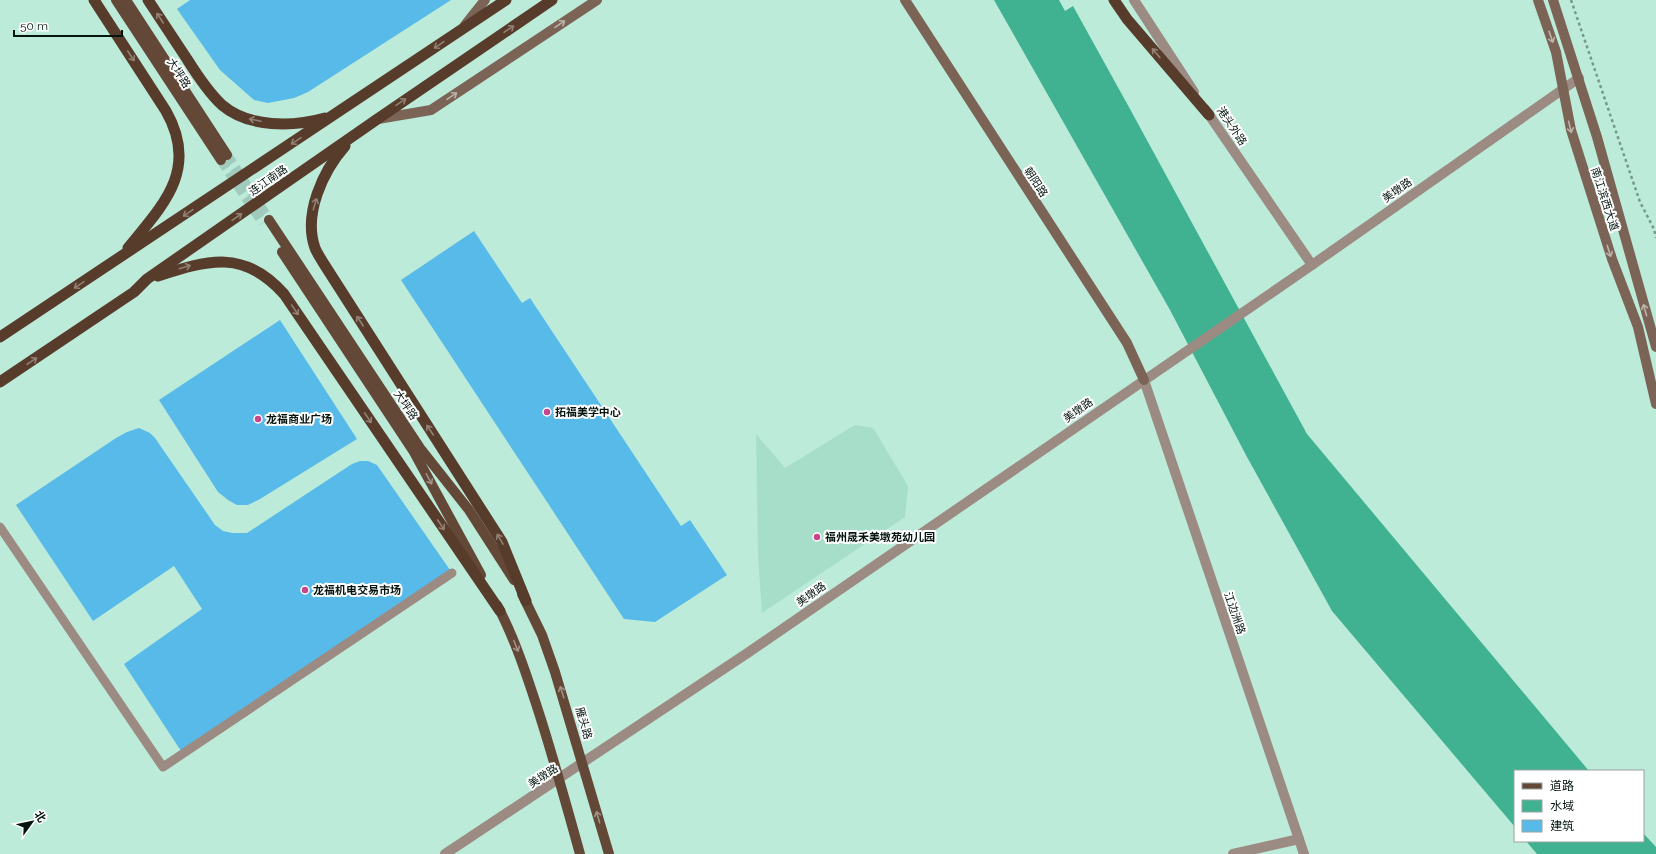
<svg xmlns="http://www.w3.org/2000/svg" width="1656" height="854" font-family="Raleway,'Noto Sans SC',sans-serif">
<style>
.built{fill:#a7deca}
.water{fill:#40b292}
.building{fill:#57bae8}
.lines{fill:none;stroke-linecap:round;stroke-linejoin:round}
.primary-tunnel{stroke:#a0cbbc;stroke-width:10;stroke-dasharray:10 5;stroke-linecap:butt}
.path{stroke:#76998d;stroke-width:2.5;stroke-dasharray:3 3;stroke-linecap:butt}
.service{stroke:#9c8b82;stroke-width:9}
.tertiary{stroke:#9c8b82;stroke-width:10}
.secondary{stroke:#7b6456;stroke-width:10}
.primary{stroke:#634838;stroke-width:10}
.trunk{stroke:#583c2b;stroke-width:11}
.oneway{stroke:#928075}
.oneway2{stroke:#bdb2aa}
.oneway3{stroke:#a19188}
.poi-dot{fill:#c8458b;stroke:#fff;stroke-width:1.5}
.labels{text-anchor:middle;stroke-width:4;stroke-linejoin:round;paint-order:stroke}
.street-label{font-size:11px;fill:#041510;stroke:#fff}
.poi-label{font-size:11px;font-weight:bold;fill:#041510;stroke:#fff;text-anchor:start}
</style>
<rect width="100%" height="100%" fill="#bcebda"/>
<polygon class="built" points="855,425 873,428 908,486 905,517 762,613 758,557 756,434 785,468"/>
<g class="water">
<polygon points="994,0 1059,0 1065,11 1073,6 1130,109 1307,434 1589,771 1515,771 1515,827 1332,611 1247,457 1170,310"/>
<polygon points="1643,833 1656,847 1656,854 1537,854 1526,841 1643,841"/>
</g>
<g class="building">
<polygon points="190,0 451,0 308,92 294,98 268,103 254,100 220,70 177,9"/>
<polygon points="474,231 522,303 530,298 681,526 690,520 727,575 655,622 624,619 401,280"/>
<polygon points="280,320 357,439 260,499 248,505 237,505 228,500 218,492 159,400"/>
<polygon points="139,428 150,433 155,438 215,525 223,531 232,533 247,533 352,464 360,461 368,461 377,465 450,570 181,751 124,664 202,609 174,566 93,621 16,505 116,438 127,432"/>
</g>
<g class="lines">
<g class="primary-tunnel">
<polyline points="227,155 269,220"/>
<polyline points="221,160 263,223"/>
</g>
<polyline class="path" points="1571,0 1640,202 1654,229 1656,238"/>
<polyline class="service" points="0,527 163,767 452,573"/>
<g class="tertiary">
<polyline points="1134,0 1194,92"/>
<polyline points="1205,109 1312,265"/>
<polyline points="1144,380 1304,854"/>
<polyline points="445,854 749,652 1312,265 1579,78"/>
<polyline points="1233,854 1299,839"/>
</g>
<g class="secondary">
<polyline points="905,0 1127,343 1144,380"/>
<polyline points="1538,0 1556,52 1571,130 1612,259 1638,327 1656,404"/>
<polyline points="1553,0 1597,137 1656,347"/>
<polyline points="465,25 485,0"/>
<polyline points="378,119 431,110 597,0"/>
</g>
<g class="primary">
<polyline points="116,0 221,160"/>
<polyline points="126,0 227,155"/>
<polyline points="269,220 420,448 469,510 514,580"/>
<polyline points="282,252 414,452 481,575"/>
<polyline points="522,594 542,635 555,672 609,854"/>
<path d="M497 605C515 639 527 676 539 713 554 760 567 807 580 854"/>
</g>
<g class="trunk">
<path d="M94 0 166 111C199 169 164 204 128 248"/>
<path d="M148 0C161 20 174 39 187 59 197 75 208 92 222 105 249 128 293 127 325 118"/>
<polyline points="1114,0 1127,19 1209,115"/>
<path d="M345 146C323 171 303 214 315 248 317 253 321 259 324 264L502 542 526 601"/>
<path d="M158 276C208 260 244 249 284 294L500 611"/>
<polyline points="0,337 506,0"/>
<polyline points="0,382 134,292 147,279 376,120 552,0"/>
</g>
</g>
<defs><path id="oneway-shaft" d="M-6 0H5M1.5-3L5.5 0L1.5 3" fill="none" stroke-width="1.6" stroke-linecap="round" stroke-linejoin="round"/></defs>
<g class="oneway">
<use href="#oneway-shaft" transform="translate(160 18) rotate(-123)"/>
<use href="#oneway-shaft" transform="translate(509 29) rotate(-34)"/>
<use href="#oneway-shaft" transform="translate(439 45) rotate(146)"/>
<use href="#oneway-shaft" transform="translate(1156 53) rotate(-130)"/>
<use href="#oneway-shaft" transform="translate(131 56) rotate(57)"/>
<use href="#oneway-shaft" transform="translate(401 102) rotate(-34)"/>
<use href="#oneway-shaft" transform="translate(255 120) rotate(-168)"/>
<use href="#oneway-shaft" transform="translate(296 141) rotate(146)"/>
<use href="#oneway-shaft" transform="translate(315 204) rotate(-73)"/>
<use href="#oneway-shaft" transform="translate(188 213) rotate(146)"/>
<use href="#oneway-shaft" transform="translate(237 217) rotate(-35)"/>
<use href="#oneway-shaft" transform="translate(185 267) rotate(-17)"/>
<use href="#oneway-shaft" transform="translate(79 285) rotate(146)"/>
<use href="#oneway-shaft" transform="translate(295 310) rotate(56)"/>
<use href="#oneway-shaft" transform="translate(360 321) rotate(-123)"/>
<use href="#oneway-shaft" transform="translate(32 361) rotate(-34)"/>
<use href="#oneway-shaft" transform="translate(368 418) rotate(56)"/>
<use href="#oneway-shaft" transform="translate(430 430) rotate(-123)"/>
<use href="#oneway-shaft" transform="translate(441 525) rotate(56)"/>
<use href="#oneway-shaft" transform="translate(500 539) rotate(-120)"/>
</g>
<g class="oneway2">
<use href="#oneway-shaft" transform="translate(560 24) rotate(-34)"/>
<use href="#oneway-shaft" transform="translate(1551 37) rotate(71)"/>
<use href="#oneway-shaft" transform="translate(452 96) rotate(-34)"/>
<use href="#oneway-shaft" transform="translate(1570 127) rotate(76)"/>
<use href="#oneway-shaft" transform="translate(1609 251) rotate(72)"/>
<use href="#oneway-shaft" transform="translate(1645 310) rotate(-106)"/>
</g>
<g class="oneway3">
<use href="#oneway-shaft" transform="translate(429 479) rotate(62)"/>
<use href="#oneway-shaft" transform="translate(516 646) rotate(68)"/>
<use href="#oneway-shaft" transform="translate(562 692) rotate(-108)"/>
<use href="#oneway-shaft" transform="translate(598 817) rotate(-106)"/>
</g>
<g class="poi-dot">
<circle cx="547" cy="412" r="4"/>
<circle cx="258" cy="419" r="4"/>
<circle cx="817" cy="537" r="4"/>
<circle cx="305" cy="590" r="4"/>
</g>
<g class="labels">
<g class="street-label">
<text transform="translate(179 73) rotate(57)" y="4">大坪路</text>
<text transform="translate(1232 126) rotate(56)" y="4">港头外路</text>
<text transform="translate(268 180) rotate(-35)" y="4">连江南路</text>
<text transform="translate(1036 182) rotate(57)" y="4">朝阳路</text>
<text transform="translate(1397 190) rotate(-35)" y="4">美墩路</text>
<text transform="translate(1605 199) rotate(72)" y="4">南江滨西大道</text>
<text transform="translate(406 405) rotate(56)" y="4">大坪路</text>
<text transform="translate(1078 410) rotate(-35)" y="4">美墩路</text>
<text transform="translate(811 594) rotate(-35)" y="4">美墩路</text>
<text transform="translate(1235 613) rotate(71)" y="4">江边洲路</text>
<text transform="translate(584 723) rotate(74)" y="4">雁头路</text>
<text transform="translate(543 776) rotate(-33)" y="4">美墩路</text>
</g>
<g class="poi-label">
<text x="555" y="416">拓福美学中心</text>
<text x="266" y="423">龙福商业广场</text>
<text x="825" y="541">福州晟禾美墩苑幼儿园</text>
<text x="313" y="594">龙福机电交易市场</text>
</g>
</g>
<rect x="1514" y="770" width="130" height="72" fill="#ffffff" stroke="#9ba19f"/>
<rect x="1522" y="783" width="20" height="6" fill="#634838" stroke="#9ba19f"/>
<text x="1550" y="790" font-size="12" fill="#041510">道路</text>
<rect x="1522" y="800" width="20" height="12" fill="#40b292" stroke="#9ba19f"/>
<text x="1550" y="810" font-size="12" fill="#041510">水域</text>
<rect x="1522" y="820" width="20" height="12" fill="#57bae8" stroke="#9ba19f"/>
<text x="1550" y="830" font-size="12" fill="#041510">建筑</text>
<g transform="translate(32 822) rotate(57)" stroke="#ffffff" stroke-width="3" paint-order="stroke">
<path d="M0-3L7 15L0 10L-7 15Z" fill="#041510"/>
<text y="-6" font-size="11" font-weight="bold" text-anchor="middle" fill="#041510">北</text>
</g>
<path d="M14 30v6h108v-6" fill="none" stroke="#041510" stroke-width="2"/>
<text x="20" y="30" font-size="12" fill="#041510" stroke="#ffffff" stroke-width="3" paint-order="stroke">50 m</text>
</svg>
